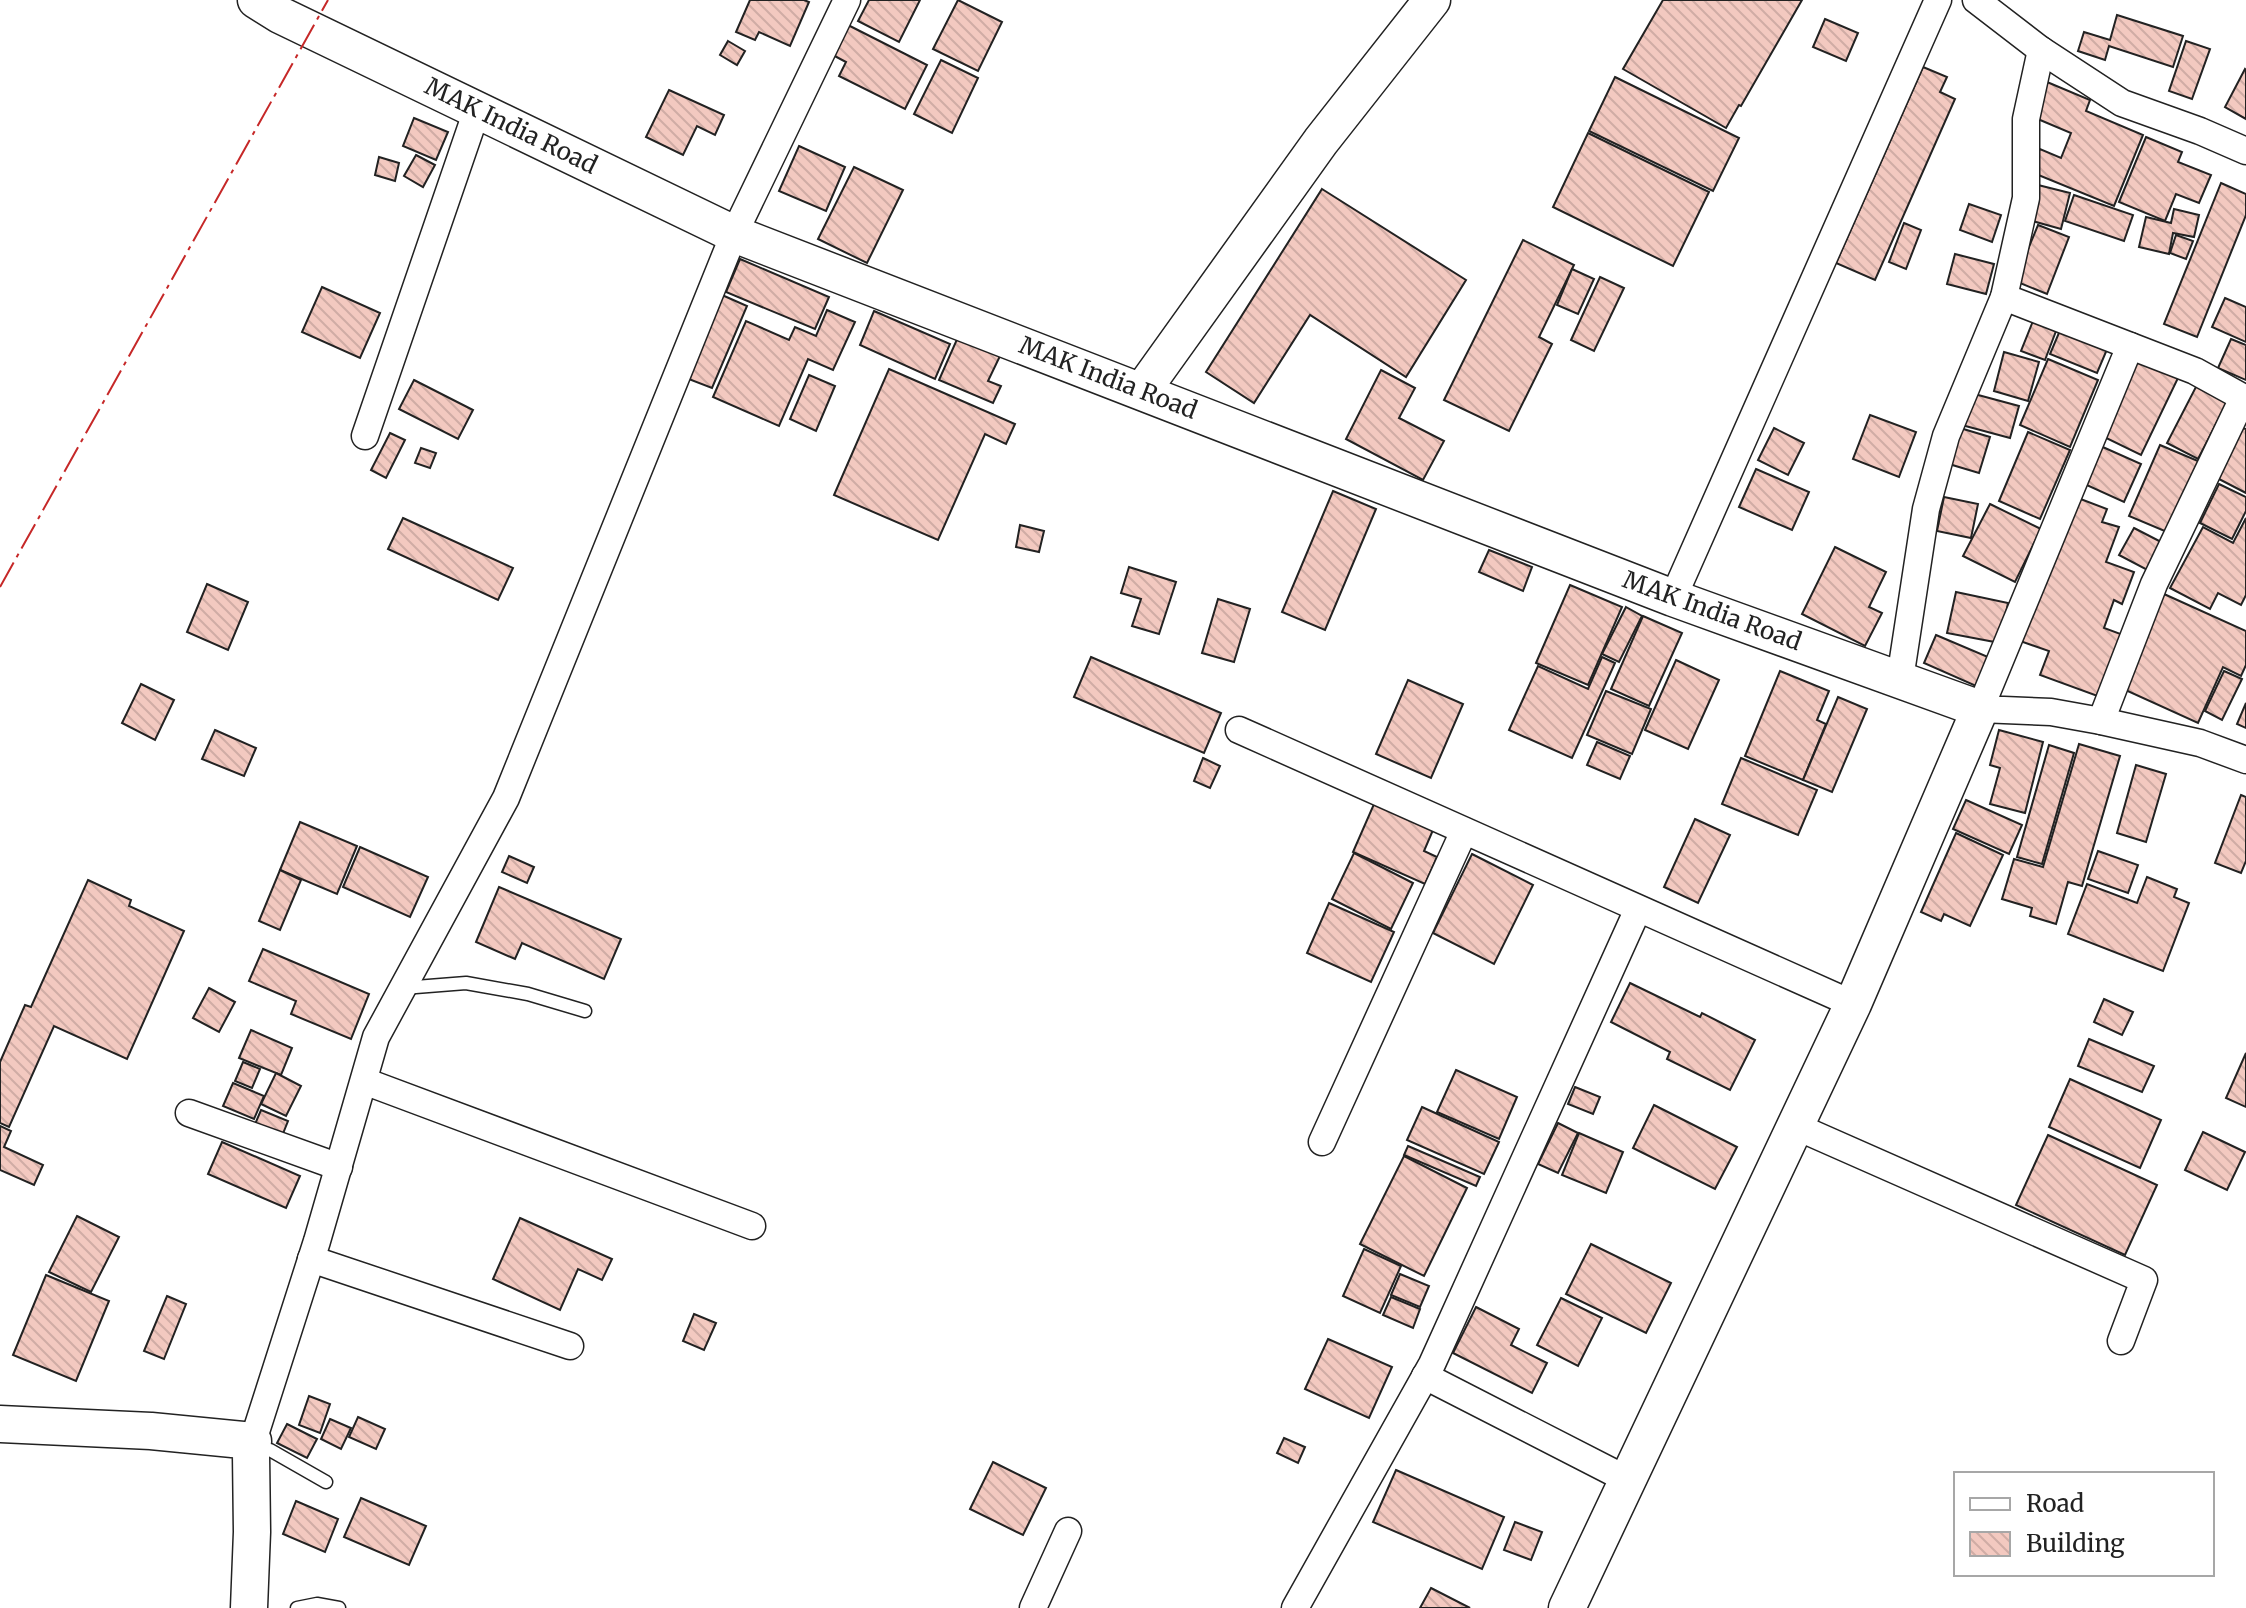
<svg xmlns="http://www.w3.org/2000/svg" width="2246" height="1608" font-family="Merriweather,serif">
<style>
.building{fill:url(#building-back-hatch);stroke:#222;stroke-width:2}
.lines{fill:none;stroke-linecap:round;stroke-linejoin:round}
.lane-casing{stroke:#222;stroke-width:15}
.street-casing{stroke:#222;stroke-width:29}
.secondary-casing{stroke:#222;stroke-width:39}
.lane{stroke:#fff;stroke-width:12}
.street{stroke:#fff;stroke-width:26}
.secondary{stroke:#fff;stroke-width:36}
.power{stroke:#c62828;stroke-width:2;stroke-dasharray:28 6 4 6;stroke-linecap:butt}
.labels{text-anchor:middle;stroke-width:6;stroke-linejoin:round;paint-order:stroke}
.street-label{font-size:24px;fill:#222;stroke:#fff}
</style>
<defs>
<pattern id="building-back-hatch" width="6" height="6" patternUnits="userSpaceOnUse" patternTransform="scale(2)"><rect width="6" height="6" fill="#f3c9c0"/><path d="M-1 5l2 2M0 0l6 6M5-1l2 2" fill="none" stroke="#d0aca5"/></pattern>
</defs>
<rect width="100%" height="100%" fill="#fff"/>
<g class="building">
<polygon points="750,0 804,0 809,2 790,46 759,32 755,40 736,32"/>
<polygon points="869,0 920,0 899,42 858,21"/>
<polygon points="958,0 1002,22 978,71 933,49"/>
<polygon points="1663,0 1802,0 1741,106 1739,105 1726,128 1623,69"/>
<polygon points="2117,15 2183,36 2173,67 2109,46 2105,60 2078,51 2084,32 2110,40"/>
<polygon points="1825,19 1858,33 1846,61 1813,47"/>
<polygon points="844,23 927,65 905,109 839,76 846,62 829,53"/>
<polygon points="728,41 745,51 737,65 720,55"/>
<polygon points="2186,41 2210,49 2192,99 2169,91"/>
<polygon points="941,60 978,78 952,133 914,114"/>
<polygon points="1923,67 1947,77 1940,92 1955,99 1875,280 1836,263"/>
<polygon points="2245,69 2246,70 2246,119 2225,107"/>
<polygon points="1615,77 1739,138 1713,191 1589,131"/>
<polygon points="2047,82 2090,100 2086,111 2143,135 2114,206 2031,172 2040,149 2061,158 2071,133 2033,117"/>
<polygon points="669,90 724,115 715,135 697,126 683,155 646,137"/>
<polygon points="414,118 448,132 436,160 403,146"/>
<polygon points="1588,133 1709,192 1673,266 1553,207"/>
<polygon points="2146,137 2182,152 2178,162 2211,175 2199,203 2176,194 2165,221 2119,202"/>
<polygon points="799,146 845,167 826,211 779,191"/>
<polygon points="416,155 435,165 423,187 404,176"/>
<polygon points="379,157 399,163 395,181 375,175"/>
<polygon points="854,167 903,190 867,263 818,239"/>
<polygon points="2221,183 2246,194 2246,215 2197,337 2164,324"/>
<polygon points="2038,185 2070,193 2061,229 2029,220"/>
<polygon points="1322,189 1466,280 1406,377 1310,315 1254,403 1206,372"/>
<polygon points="2074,195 2133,215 2124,241 2065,221"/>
<polygon points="1969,204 2001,215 1992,242 1960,230"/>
<polygon points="2174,209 2199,215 2194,237 2173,233 2169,254 2139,247 2146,217 2171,223"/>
<polygon points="1904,223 1921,230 1906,269 1889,262"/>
<polygon points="2038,225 2069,237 2047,294 2015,281"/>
<polygon points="2176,235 2193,241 2186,259 2170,253"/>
<polygon points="1523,240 1574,265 1539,337 1552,344 1509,431 1444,400"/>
<polygon points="1955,254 1994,264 1986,294 1947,284"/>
<polygon points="740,259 829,297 815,329 726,292"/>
<polygon points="1572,269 1594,279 1578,314 1557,305"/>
<polygon points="1600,277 1624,288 1594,351 1571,340"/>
<polygon points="322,287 380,313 360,358 302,332"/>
<polygon points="722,295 747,306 712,388 686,378"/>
<polygon points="2225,298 2246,307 2246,342 2212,327"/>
<polygon points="827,310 855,322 833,370 808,359 779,426 713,397 746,321 789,340 795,327 816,336"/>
<polygon points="874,311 950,344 935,379 860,345"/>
<polygon points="2033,321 2056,331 2045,360 2021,351"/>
<polygon points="2061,328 2108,347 2097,373 2050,354"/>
<polygon points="958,337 1000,356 988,381 1001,386 993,403 939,380"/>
<polygon points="2231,339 2246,345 2246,380 2218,368"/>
<polygon points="2004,352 2039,362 2028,401 1994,391"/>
<polygon points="2135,357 2178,378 2141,455 2098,434"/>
<polygon points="2048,359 2098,380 2070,447 2020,425"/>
<polygon points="889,369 1015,424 1006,444 985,434 938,540 834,495"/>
<polygon points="1381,370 1415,388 1399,418 1444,441 1423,480 1346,439"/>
<polygon points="809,375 835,386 816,431 790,419"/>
<polygon points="414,380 473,410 458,439 399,409"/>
<polygon points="2199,381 2230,397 2198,459 2167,443"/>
<polygon points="1967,392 2019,406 2010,438 1958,424"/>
<polygon points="1870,415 1916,432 1899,477 1853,459"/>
<polygon points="1774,428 1804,443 1788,475 1758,460"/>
<polygon points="1960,428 1990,437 1979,473 1949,464"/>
<polygon points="2242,428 2246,429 2246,493 2217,478"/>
<polygon points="2028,432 2070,450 2040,519 1999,501"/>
<polygon points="390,433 405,440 386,478 371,470"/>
<polygon points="2096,444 2141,464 2124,502 2080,482"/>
<polygon points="2160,445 2205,464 2167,532 2129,516"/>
<polygon points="421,448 436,453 430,468 415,463"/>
<polygon points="1756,469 1809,492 1792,530 1739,507"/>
<polygon points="2219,484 2246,497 2246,511 2232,539 2200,523"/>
<polygon points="1333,491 1376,509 1325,630 1282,612"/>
<polygon points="2070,495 2107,509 2102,522 2119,527 2106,562 2134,572 2122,604 2114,600 2104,628 2126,636 2103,698 2040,675 2049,651 2017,640"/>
<polygon points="1944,497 1978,504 1971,538 1937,531"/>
<polygon points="1990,504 2041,529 2015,582 1963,556"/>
<polygon points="403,518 513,568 498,600 388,549"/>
<polygon points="2246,518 2246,595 2241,605 2218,593 2210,609 2170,588 2203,527 2233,543"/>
<polygon points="1020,525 1044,531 1039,552 1016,547"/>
<polygon points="2134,528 2167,545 2153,573 2119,555"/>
<polygon points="1835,547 1886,572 1869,607 1882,613 1865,646 1802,614"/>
<polygon points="1489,550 1532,567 1523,591 1479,572"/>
<polygon points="1129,567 1176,582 1159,634 1132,626 1141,599 1121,593"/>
<polygon points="207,584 248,602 228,650 187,632"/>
<polygon points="1570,585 1622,607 1588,685 1536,663"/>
<polygon points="1956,592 2008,603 2000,643 1947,633"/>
<polygon points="2164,594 2246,631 2246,665 2241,676 2223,667 2198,723 2121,688"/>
<polygon points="1218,599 1250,609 1234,662 1202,653"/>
<polygon points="1626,607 1642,616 1619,662 1602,654"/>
<polygon points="1643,616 1682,633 1649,706 1611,689"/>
<polygon points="1936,635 1988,657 1976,686 1924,663"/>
<polygon points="1091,657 1221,713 1204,753 1074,697"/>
<polygon points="1602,657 1615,663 1572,758 1509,730 1538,666 1588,689"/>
<polygon points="1676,660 1719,680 1688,749 1645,730"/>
<polygon points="1780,671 1829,691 1817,720 1826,724 1803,780 1745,756"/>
<polygon points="2224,671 2242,679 2222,720 2205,711"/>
<polygon points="1408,680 1463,704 1431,778 1376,754"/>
<polygon points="141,684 174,700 155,740 122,723"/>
<polygon points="1606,691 1651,709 1632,754 1587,735"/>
<polygon points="1838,697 1867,709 1832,792 1803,780"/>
<polygon points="2246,703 2246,728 2237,724"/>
<polygon points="215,730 256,748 244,776 202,759"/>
<polygon points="1999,730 2043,742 2025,813 1990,804 2000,768 1990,765"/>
<polygon points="1597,742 1630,756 1620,779 1587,765"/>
<polygon points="2079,744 2120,756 2082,886 2068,882 2056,924 2030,916 2032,908 2002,899 2014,859 2043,867"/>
<polygon points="2049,745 2074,753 2042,864 2017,857"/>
<polygon points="1203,758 1220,766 1210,788 1194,781"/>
<polygon points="1741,758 1817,790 1798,835 1722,804"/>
<polygon points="2136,765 2166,774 2146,842 2117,833"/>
<polygon points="2241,795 2246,797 2246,861 2241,873 2215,863"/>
<polygon points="1966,800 2022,825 2009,854 1953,829"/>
<polygon points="1374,804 1433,830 1424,851 1437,857 1425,884 1353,852"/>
<polygon points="1695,819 1730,835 1698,903 1664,887"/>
<polygon points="300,822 357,846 337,894 280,870"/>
<polygon points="1956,833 2003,855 1970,926 1944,914 1941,921 1921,912"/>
<polygon points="360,847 428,877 410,917 343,887"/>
<polygon points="2098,851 2138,865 2128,893 2088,879"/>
<polygon points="1354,853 1413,883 1391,929 1332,899"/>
<polygon points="1472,854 1533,885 1494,964 1433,933"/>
<polygon points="509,856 534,867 527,883 502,872"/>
<polygon points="280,870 301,880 280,930 259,921"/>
<polygon points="2147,877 2177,889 2174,897 2189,903 2163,971 2068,934 2087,884 2137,903"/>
<polygon points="88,880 131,900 129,906 184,931 127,1059 54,1026 9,1127 0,1123 0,1062 25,1005 31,1007"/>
<polygon points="499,887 621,939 604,979 522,943 515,959 476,942"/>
<polygon points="1329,903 1394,932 1371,982 1307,953"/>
<polygon points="263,949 369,994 351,1039 291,1014 296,1001 249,981"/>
<polygon points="1630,983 1700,1017 1702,1013 1755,1040 1730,1090 1667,1059 1670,1052 1611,1022"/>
<polygon points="209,988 235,1002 219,1032 193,1018"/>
<polygon points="2104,999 2133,1012 2122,1035 2094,1022"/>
<polygon points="251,1030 292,1048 281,1075 239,1058"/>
<polygon points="2089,1039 2154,1066 2142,1092 2078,1066"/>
<polygon points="2246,1053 2246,1107 2226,1098"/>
<polygon points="243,1062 260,1069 252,1088 235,1081"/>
<polygon points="1456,1070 1517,1097 1499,1139 1437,1112"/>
<polygon points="276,1073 301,1086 286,1116 261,1104"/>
<polygon points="2070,1079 2161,1120 2140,1168 2049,1127"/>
<polygon points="233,1083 264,1096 254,1119 223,1106"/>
<polygon points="1575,1087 1600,1097 1593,1114 1568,1104"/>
<polygon points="1654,1105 1737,1147 1715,1189 1633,1148"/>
<polygon points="1422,1107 1499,1142 1484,1174 1407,1140"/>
<polygon points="261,1110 288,1121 280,1141 253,1129"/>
<polygon points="1558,1123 1578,1133 1558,1173 1538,1164"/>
<polygon points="0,1126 11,1131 4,1147 43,1165 34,1185 0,1170"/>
<polygon points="2203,1132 2245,1152 2227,1190 2185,1170"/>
<polygon points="1579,1133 1623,1152 1606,1193 1562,1175"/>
<polygon points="2048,1135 2157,1185 2125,1255 2016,1205"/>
<polygon points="222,1142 300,1176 286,1208 208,1174"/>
<polygon points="1408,1146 1480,1177 1476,1186 1404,1155"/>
<polygon points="1404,1156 1467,1188 1424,1276 1360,1244"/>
<polygon points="77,1216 119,1237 91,1292 49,1272"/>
<polygon points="520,1218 612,1259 602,1280 578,1269 560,1310 493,1279"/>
<polygon points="1591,1244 1671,1283 1646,1333 1566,1294"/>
<polygon points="1364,1249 1401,1266 1380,1313 1343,1296"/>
<polygon points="1400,1274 1429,1286 1420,1307 1391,1295"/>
<polygon points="46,1275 109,1301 76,1381 13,1355"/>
<polygon points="167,1296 186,1304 164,1359 144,1351"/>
<polygon points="1391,1297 1420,1309 1413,1328 1383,1315"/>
<polygon points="1561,1298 1602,1318 1578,1366 1537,1345"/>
<polygon points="1476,1307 1519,1329 1511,1345 1547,1363 1532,1393 1453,1353"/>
<polygon points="694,1314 716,1323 704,1350 683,1341"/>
<polygon points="1328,1339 1392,1367 1369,1418 1305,1389"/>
<polygon points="309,1396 330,1404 320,1433 299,1425"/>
<polygon points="358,1417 385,1429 376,1449 349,1437"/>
<polygon points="330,1419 351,1428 341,1449 321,1439"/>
<polygon points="287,1424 317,1439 307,1458 277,1443"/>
<polygon points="1284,1438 1305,1447 1298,1463 1277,1453"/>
<polygon points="993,1462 1046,1488 1023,1535 970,1509"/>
<polygon points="1396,1470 1504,1517 1482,1569 1373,1522"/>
<polygon points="361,1498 426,1526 409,1565 344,1537"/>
<polygon points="296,1501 338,1519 325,1552 283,1534"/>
<polygon points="1515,1522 1542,1532 1531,1560 1504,1550"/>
<polygon points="1431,1588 1470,1608 1420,1608"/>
</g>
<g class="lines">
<g class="lane-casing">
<g id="lane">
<polyline points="403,988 466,983 528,994 585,1011"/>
<polyline points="254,1454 270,1450 326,1482"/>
<polyline points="297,1608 317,1604 339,1608"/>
</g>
</g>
<g class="street-casing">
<g id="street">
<polyline points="1976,0 2041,50 2122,103 2200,131 2246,151"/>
<polyline points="2041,50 2026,119 2026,198 2004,297 2195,371 2246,399"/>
<polyline points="2130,346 1980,709 2051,712 2101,721 2200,743 2246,760"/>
<polyline points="365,436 477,110"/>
<polyline points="1673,598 1938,0"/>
<polyline points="1900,679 1926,509 1946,436 2004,297"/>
<polyline points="2101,721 2154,584 2243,398"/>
<polyline points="1239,730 1853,1004"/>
<polyline points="364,1081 752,1226"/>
<polyline points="189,1113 339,1167"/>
<polyline points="1795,1126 2144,1280 2121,1341"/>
<polyline points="1322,1142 1464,831"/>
<polyline points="311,1259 570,1346"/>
<polyline points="1425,1376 1628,1480"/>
<polyline points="253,1441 317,1241 376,1037 506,798 734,234 847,0"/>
<polyline points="1033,1608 1068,1531"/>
<polyline points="1295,1608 1432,1364 1638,909"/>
</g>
</g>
<g class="secondary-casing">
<g id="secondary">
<polyline points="256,0 280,15 734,234 1673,598 1980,709 1853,1004 1567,1608"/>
<polyline points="1142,391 1321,141 1432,0"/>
<polyline points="0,1424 151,1431 253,1441 251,1454 252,1532 249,1608"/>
</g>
</g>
<use href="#lane" class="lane"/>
<use href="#street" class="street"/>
<use href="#secondary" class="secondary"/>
<polyline class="power" points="0,587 328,0"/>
</g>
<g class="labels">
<g class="street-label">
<text transform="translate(511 126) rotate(26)" y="8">MAK India Road</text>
<text transform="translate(1108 378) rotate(21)" y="8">MAK India Road</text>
<text transform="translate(1712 611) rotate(20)" y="8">MAK India Road</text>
</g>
</g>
<rect x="1954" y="1472" width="260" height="104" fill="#ffffff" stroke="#a7a7a7" stroke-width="2"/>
<rect x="1970" y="1498" width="40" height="12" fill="#ffffff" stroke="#a7a7a7" stroke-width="2"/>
<text x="2026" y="1512" font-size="24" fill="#222222">Road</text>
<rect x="1970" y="1532" width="40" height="24" fill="url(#building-back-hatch)" stroke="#a7a7a7" stroke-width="2"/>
<text x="2026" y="1552" font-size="24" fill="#222222">Building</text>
</svg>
